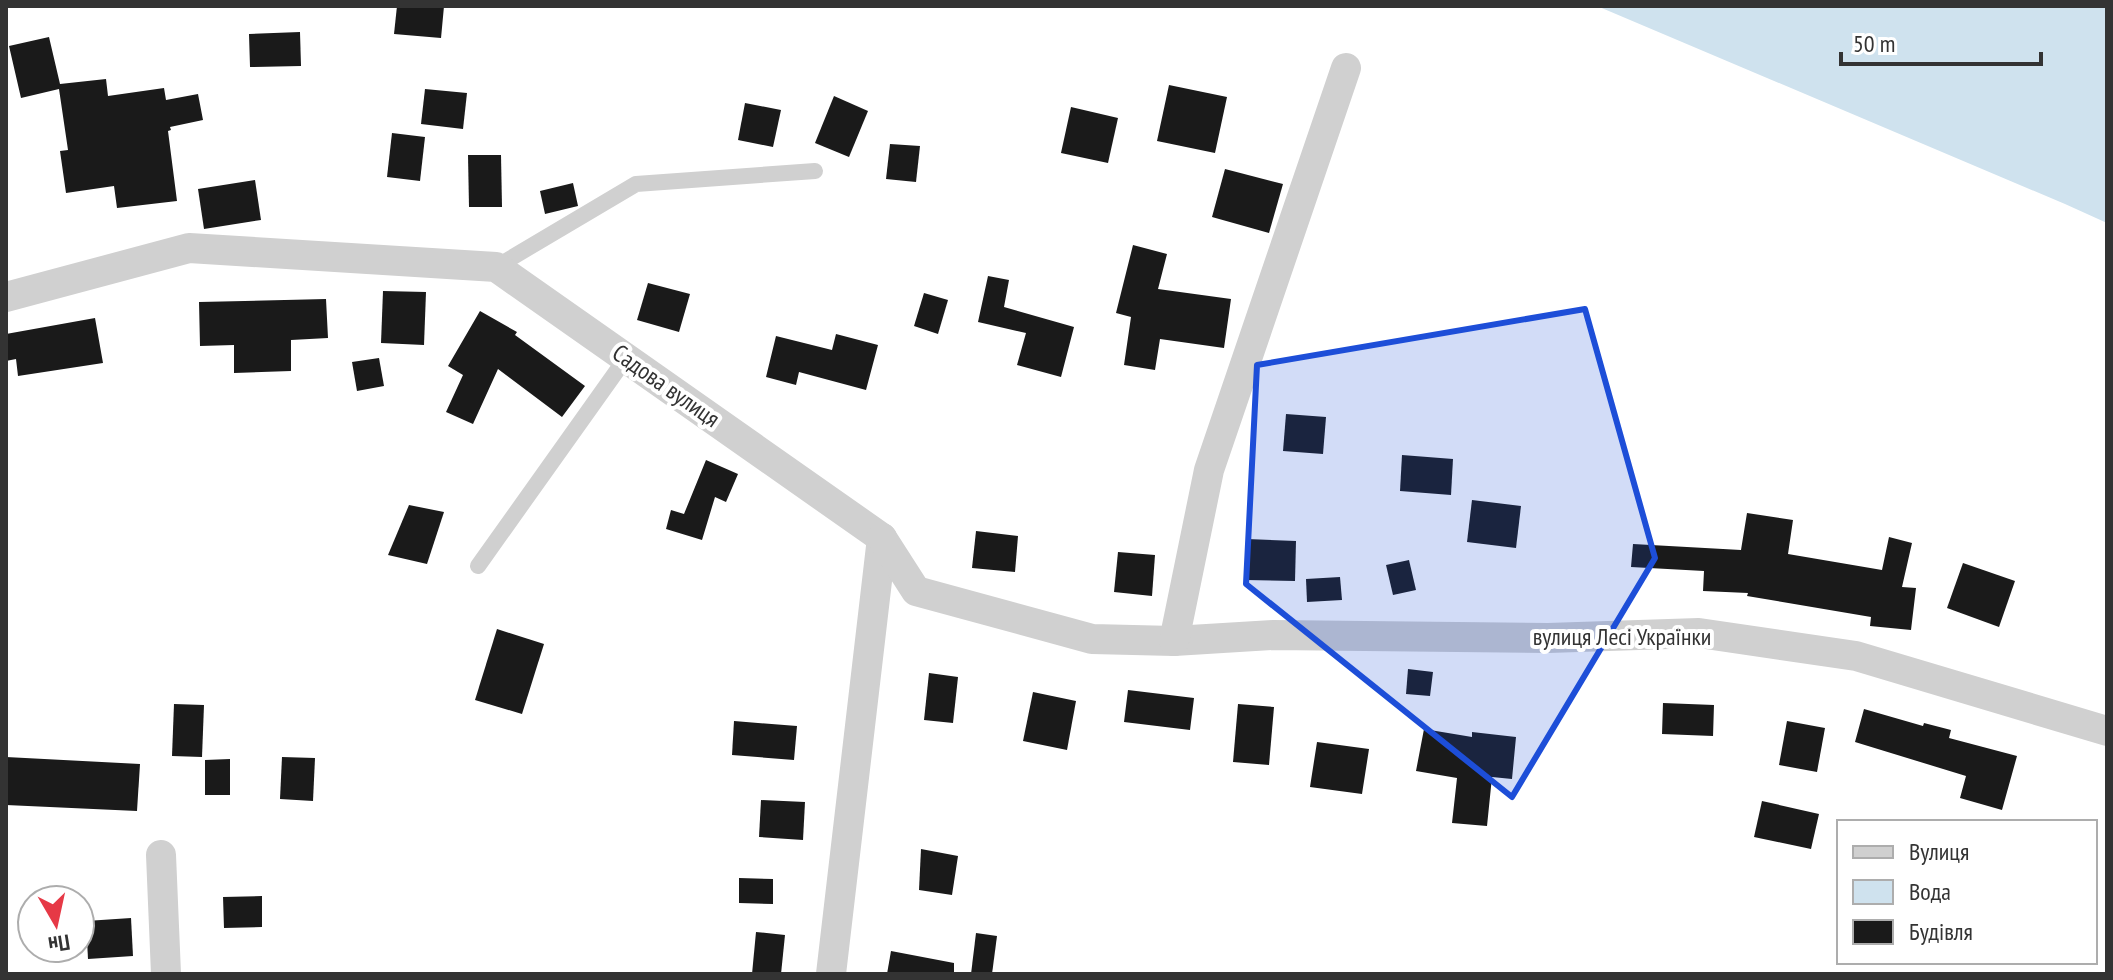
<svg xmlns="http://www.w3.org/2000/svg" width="2113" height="980" font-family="'PT Sans Narrow',sans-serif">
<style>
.water{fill:#cfe2ee}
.building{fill:#1a1a1a}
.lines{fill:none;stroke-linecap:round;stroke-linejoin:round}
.lane{stroke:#d0d0d0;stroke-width:16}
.street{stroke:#d0d0d0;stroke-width:30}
.marked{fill:#1d4ed8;fill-opacity:0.2;stroke:#1d4ed8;stroke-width:6;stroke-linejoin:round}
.labels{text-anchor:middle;stroke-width:8;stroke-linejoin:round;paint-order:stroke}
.street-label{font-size:24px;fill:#333;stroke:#fff}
</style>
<rect width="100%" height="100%" fill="#fff"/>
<polygon class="water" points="1597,6 2107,6 2107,223 2065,204"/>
<g class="building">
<polygon points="397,6 444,6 441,38 394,34"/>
<polygon points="300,32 301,66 250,67 249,34"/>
<polygon points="49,37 60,84 106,79 108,96 164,88 166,100 198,94 203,120 170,127 171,130 168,131 177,201 117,208 114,186 66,193 60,151 68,150 59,89 21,98 9,46"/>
<polygon points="1169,85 1227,97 1215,153 1157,141"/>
<polygon points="425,89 467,93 463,129 421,124"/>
<polygon points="834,96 868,111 849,157 815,143"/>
<polygon points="745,103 781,110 773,147 738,140"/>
<polygon points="1071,107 1118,118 1108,163 1061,153"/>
<polygon points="392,133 425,137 420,181 387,177"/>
<polygon points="890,144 920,146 916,182 886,179"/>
<polygon points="468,155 501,155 502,207 469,207"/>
<polygon points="1225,169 1283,184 1269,233 1212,217"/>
<polygon points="255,180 261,220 204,229 198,189"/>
<polygon points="573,183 578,206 545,214 540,191"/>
<polygon points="1133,245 1167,254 1158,289 1231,299 1224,348 1160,339 1155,370 1124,365 1131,317 1116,313"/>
<polygon points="988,276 1009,280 1004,307 1074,327 1061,377 1017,365 1026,333 978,322"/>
<polygon points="648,283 690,294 679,332 637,320"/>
<polygon points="383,291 426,292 424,345 381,343"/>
<polygon points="924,293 948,300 938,334 914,326"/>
<polygon points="326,299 328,338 291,340 291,371 234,373 234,345 200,346 199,302"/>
<polygon points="480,311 517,332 515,335 585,386 562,417 498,369 473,424 446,412 463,375 448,366"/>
<polygon points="95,318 103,363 18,376 16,359 6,361 6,334"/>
<polygon points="836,334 878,345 866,390 799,372 796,385 766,377 776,336 832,350"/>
<polygon points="379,358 384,386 357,391 352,362"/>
<polygon points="1286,414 1326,417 1323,454 1283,451"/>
<polygon points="1402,455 1453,459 1451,495 1400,491"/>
<polygon points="706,460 738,474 726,502 715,497 702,540 666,529 671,510 684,514"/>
<polygon points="1472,500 1521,506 1516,548 1467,542"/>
<polygon points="409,505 444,512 427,564 388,555"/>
<polygon points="1747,513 1793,520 1788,554 1882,570 1889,537 1912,543 1902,587 1916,588 1911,630 1870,626 1871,617 1747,596 1748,593 1703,591 1704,571 1631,567 1633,544 1741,550"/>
<polygon points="976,531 1018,536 1015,572 972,568"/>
<polygon points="1247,539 1296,541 1295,581 1246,580"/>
<polygon points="1118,552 1155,555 1152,596 1114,592"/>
<polygon points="1409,560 1416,590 1393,595 1386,565"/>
<polygon points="1963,563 2015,581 1999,627 1947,608"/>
<polygon points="1340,577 1342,600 1307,602 1306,579"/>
<polygon points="497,629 544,644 522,714 475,700"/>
<polygon points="1408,669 1433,672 1430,696 1406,694"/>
<polygon points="929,673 958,677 953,723 924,720"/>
<polygon points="1128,690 1194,698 1190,730 1124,722"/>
<polygon points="1033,692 1076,701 1067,750 1023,741"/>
<polygon points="1663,703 1714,705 1713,736 1662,734"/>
<polygon points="174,704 204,705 202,757 172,756"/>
<polygon points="1238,704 1274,707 1269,765 1233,762"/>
<polygon points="1864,709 1923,726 1924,723 1951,730 1949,738 2017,756 2002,810 1960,798 1966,776 1855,742"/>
<polygon points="734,721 797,726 794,760 732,755"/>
<polygon points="1787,721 1825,728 1817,772 1779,765"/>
<polygon points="1424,729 1472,737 1472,732 1516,737 1512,779 1492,777 1487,826 1452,823 1457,778 1416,771"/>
<polygon points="1317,742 1369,749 1362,794 1310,787"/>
<polygon points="6,757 140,764 137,811 6,805"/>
<polygon points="282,757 315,758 313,801 280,799"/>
<polygon points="230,759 230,795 205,795 205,760"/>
<polygon points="761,800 805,802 803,840 759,837"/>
<polygon points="1762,801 1819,814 1811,849 1754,837"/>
<polygon points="921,849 958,856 952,895 919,890"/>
<polygon points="739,878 773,879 773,904 739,903"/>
<polygon points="262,896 262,927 224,928 223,897"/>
<polygon points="131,918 133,956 88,959 86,921"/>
<polygon points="756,932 785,935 781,974 752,974"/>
<polygon points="976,933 997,936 992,974 971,974"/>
<polygon points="891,951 954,963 954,974 887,974"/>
</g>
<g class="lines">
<g class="lane">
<polyline points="496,267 636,184 815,171"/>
<polyline points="478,566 626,358"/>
</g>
<g class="street">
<polyline points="6,297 189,248 496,267 882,538 831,974"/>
<polyline points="882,538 916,591 1092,639 1174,641 1273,635 1548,638 1699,633 1856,656 2107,731"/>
<polyline points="1174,641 1209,470 1346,68"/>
<polyline points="161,855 166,974"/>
</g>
</g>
<path class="marked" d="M1585 309 1655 558 1512 797 1246 584 1257 365Z"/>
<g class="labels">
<g class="street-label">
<text transform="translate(666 386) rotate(35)" y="8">Садова вулиця</text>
<text x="1622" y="645">вулиця Лесі Українки</text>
</g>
</g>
<rect width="2113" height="980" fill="none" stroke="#333333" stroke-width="16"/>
<rect x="1837" y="820" width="260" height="144" fill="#ffffff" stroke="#adadad" stroke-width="2"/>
<rect x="1853" y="846" width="40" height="12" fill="#d0d0d0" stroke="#adadad" stroke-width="2"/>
<text x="1909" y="860" font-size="24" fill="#333333">Вулиця</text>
<rect x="1853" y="880" width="40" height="24" fill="#cfe2ee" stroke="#adadad" stroke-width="2"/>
<text x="1909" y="900" font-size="24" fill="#333333">Вода</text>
<rect x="1853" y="920" width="40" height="24" fill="#1a1a1a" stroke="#adadad" stroke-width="2"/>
<text x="1909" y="940" font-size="24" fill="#333333">Будівля</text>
<g transform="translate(56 924) rotate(171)"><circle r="38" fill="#ffffff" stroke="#adadad" stroke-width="2"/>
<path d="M0-6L14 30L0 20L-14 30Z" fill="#e63946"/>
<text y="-12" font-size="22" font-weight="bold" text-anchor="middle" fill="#333333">Пн</text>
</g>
<path d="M1841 52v12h200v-12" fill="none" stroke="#333333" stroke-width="4"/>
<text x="1853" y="52" font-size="24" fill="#333333" stroke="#ffffff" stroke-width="6" paint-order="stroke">50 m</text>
</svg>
